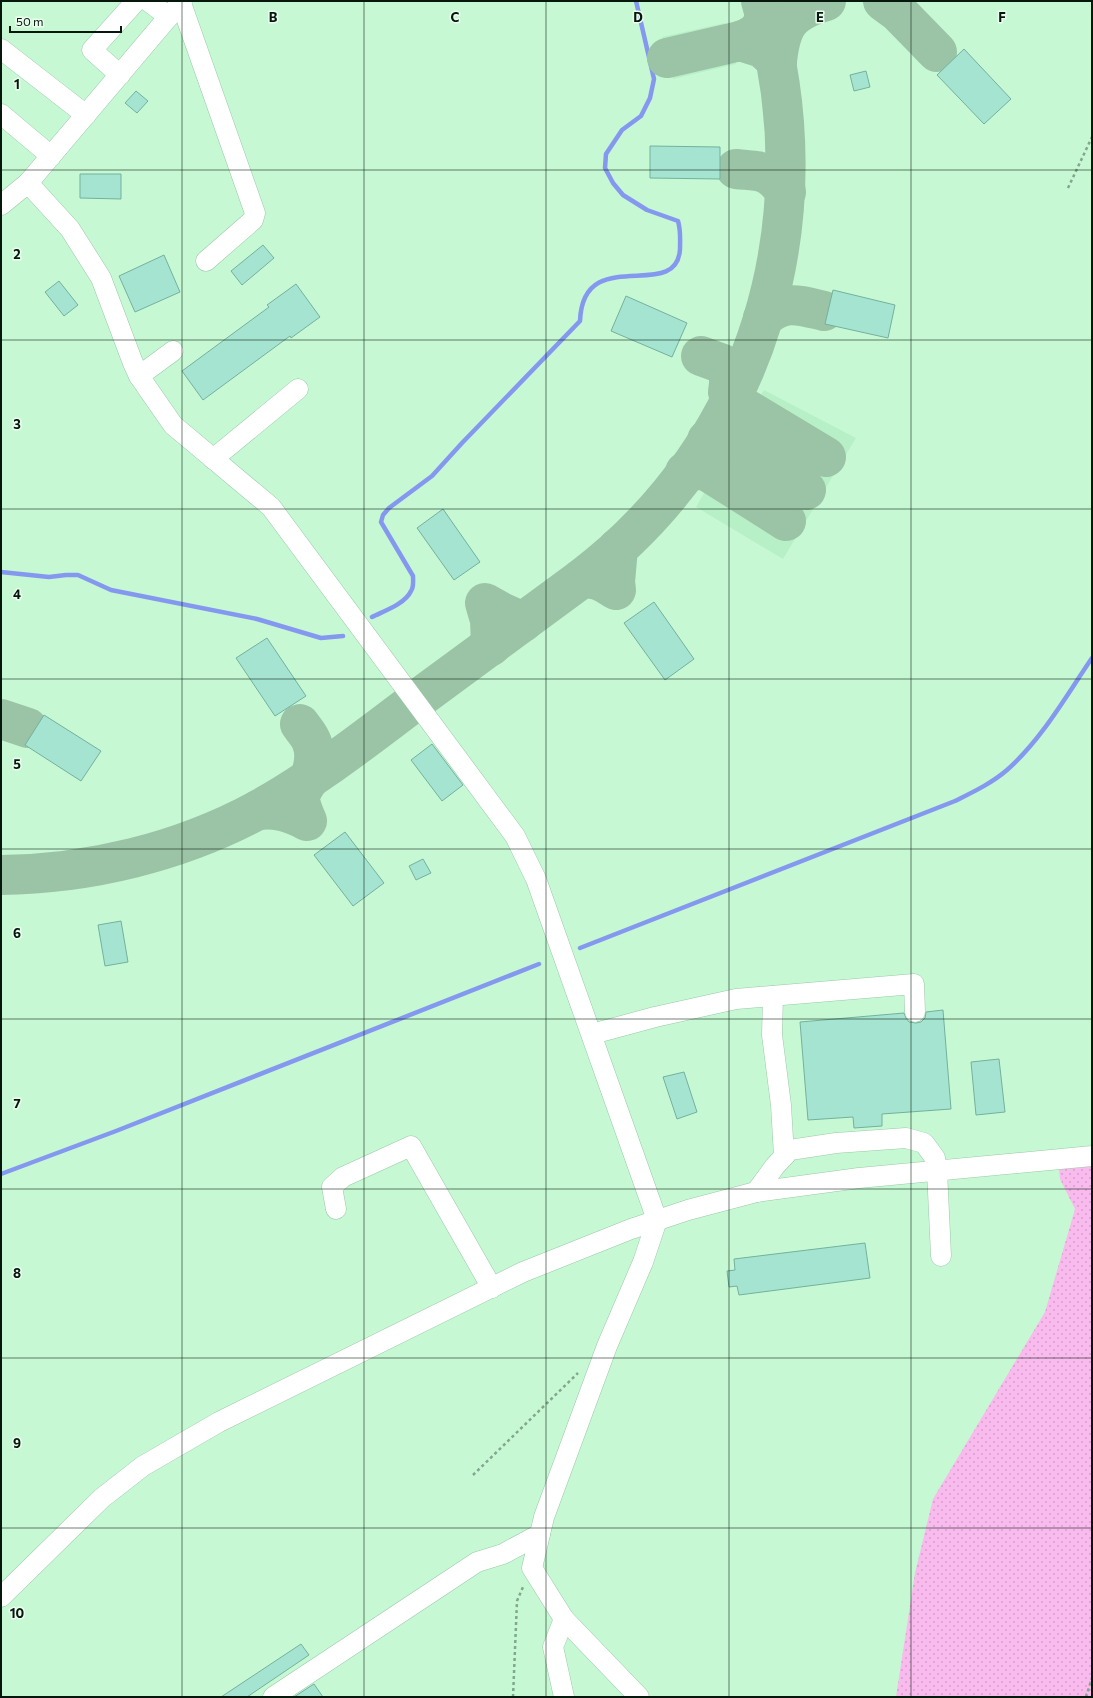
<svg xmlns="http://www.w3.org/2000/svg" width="1093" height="1698" font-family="Commissioner,sans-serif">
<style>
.built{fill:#b7f0c7}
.grass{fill:url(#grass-dots)}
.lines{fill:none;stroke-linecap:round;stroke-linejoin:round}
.stream{stroke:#8598ef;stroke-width:4.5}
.taxiway{stroke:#9bc4a6;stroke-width:40}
.building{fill:#a5e4d0;stroke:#73b19e}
.minor-casing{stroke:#9ac9a7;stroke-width:21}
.path{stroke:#81a78c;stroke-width:2.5;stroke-dasharray:3 3;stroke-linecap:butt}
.minor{stroke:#fff;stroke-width:20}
.grid{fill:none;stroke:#06180c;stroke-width:1;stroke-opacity:0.55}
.grid-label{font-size:13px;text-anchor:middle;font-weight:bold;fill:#06180c;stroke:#eafdee;stroke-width:3;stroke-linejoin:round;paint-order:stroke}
</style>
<defs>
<pattern id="grass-dots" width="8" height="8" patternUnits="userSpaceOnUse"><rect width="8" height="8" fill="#f9baed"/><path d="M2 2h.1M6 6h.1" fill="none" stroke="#d49fca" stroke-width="1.8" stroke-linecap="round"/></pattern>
</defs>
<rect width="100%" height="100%" fill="#c7f8d4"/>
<g class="built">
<polygon points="725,23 736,64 673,79 662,37"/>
<polygon points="764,390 856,438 783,559 696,507"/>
</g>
<polygon class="grass" points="1092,1166 1092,1697 896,1697 915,1573 933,1499 1045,1312 1075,1209 1060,1179 1059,1169"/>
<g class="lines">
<g class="stream">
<polyline points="1,572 49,577 66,575 78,575 111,590 257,619 321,638 343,636"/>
<path d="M372 617C384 611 405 604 411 591 414 587 413 581 413 576L381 522 383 515 389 508 432 476 462 443 580 321C583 242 677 304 680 249 680 239 681 231 678 221L647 210 623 195 613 183 605 168 606 154 622 130 641 116 650 98 654 79 636 1"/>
<path d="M580 948 955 801C973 792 992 783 1007 770 1042 739 1066 696 1092 658"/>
<polyline points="1,1174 116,1131 539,964"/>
</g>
<g class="taxiway">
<polyline points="883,1 898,12 937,52"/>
<path d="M765 13C762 31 756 35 740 41L762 48 777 61"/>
<polyline points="667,58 740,41"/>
<path d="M777 61C781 24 789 12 826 1"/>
<path d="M736 169C764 172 767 169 786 192"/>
<path d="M763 318C785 299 798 305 824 311"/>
<polyline points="701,356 723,364 729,370 729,384 728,392 731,397"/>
<polyline points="748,410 826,457"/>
<polyline points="707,440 712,437 725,439 806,490"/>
<polyline points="685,472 699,470 707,471 786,521"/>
<path d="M581 579C596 577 603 582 616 590L615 582 618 548"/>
<polyline points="491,646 490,620 485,603 501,612 523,622"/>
<polyline points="1,719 28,728"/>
<path d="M258 810C276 808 290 812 307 821 304 814 301 807 300 800 300 790 307 784 310 777 314 767 316 753 312 743 310 736 304 730 300 724"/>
<path d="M1 875C89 874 180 852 258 810 316 778 369 736 422 696 475 657 528 618 581 579 761 443 826 215 761 1"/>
</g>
</g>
<g class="building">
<polygon points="964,49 1011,99 984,124 937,75"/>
<polygon points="866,71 870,87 854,91 850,75"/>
<polygon points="136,91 148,101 137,113 125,103"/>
<polygon points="650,146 720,147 720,179 650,178"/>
<polygon points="80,174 121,174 121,199 80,198"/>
<polygon points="263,245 274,258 242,285 231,271"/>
<polygon points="164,255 180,292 135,312 119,276"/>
<polygon points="59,281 78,305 64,316 45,292"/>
<polygon points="296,284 320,317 291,338 290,336 203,400 182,371 269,307 267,305"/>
<polygon points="833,290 895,305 888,338 825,324"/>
<polygon points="626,296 687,323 672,357 611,331"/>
<polygon points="443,509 480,562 454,580 417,528"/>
<polygon points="654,602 694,659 665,680 624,623"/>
<polygon points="267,638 306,696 275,716 236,658"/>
<polygon points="44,715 101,751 81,781 25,745"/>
<polygon points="432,744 463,785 442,801 411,760"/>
<polygon points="345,832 384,883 353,906 314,855"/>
<polygon points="423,859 431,873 416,880 409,866"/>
<polygon points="121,921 128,962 105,966 98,925"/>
<polygon points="943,1010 951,1109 882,1114 882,1126 854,1128 853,1117 808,1120 800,1022 904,1013 906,1018 909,1022 916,1023 921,1022 925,1018 926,1012"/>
<polygon points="999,1059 1005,1112 976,1115 971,1062"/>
<polygon points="684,1072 697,1112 677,1119 663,1077"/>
<polygon points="865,1243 870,1278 739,1295 737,1286 729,1287 727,1271 735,1270 734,1259"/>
<polygon points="301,1644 309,1655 247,1697 221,1697"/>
<polygon points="314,1684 323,1697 294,1697"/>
</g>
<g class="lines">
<g class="minor-casing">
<g id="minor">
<polyline points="148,1 169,17"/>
<polyline points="181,3 255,213 253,220 206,261"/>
<polyline points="1,49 86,115"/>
<polyline points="120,75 92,50 136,1"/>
<polyline points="1,114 51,156"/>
<polyline points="28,183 70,229 101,278 133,363 139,376 173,425 271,507 515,836 536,879 657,1220 643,1262 607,1346 544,1517 532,1568 564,1619 639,1697"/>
<polyline points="1,205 28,183 182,1"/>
<polyline points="139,376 173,351"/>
<polyline points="213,459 298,389"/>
<polyline points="773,996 772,1035 781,1105 784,1156"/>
<polyline points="592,1034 655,1017 736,999 914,984 915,1012"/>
<polyline points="756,1192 775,1166 790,1150 836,1143 906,1138 924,1143 935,1158 937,1170 941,1256"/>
<polyline points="336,1209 332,1187 343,1177 411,1146 492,1288"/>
<polyline points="1,1597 102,1498 143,1466 219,1422 523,1272 631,1229 688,1210 756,1192 859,1178 1092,1156"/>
<polyline points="564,1619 553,1647 564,1697"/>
<polyline points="273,1697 477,1562 503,1554 540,1534"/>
</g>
</g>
<g class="path">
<polyline points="1068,188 1092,137"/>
<polyline points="473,1475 578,1373"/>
<polyline points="513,1697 517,1601 523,1587"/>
<polyline points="1086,1697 1092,1678"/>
</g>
<use href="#minor" class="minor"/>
</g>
<path class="grid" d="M182 1V1697M364 1V1697M546 1V1697M729 1V1697M911 1V1697M1 170H1092M1 340H1092M1 509H1092M1 679H1092M1 849H1092M1 1019H1092M1 1189H1092M1 1358H1092M1 1528H1092"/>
<g class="grid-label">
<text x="273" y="22">B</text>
<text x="455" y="22">C</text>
<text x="638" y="22">D</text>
<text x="820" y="22">E</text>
<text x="1002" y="22">F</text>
<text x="17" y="89">1</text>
<text x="17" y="259">2</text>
<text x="17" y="429">3</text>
<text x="17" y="599">4</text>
<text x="17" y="769">5</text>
<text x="17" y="938">6</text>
<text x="17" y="1108">7</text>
<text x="17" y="1278">8</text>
<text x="17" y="1448">9</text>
<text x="17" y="1618">10</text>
</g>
<rect width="1093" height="1698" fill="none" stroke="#06180c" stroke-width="4"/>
<path d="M10 26v6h111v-6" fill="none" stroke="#06180c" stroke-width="2"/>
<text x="16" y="26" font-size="12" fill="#06180c" stroke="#eafdee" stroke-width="3" paint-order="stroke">50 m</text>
</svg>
